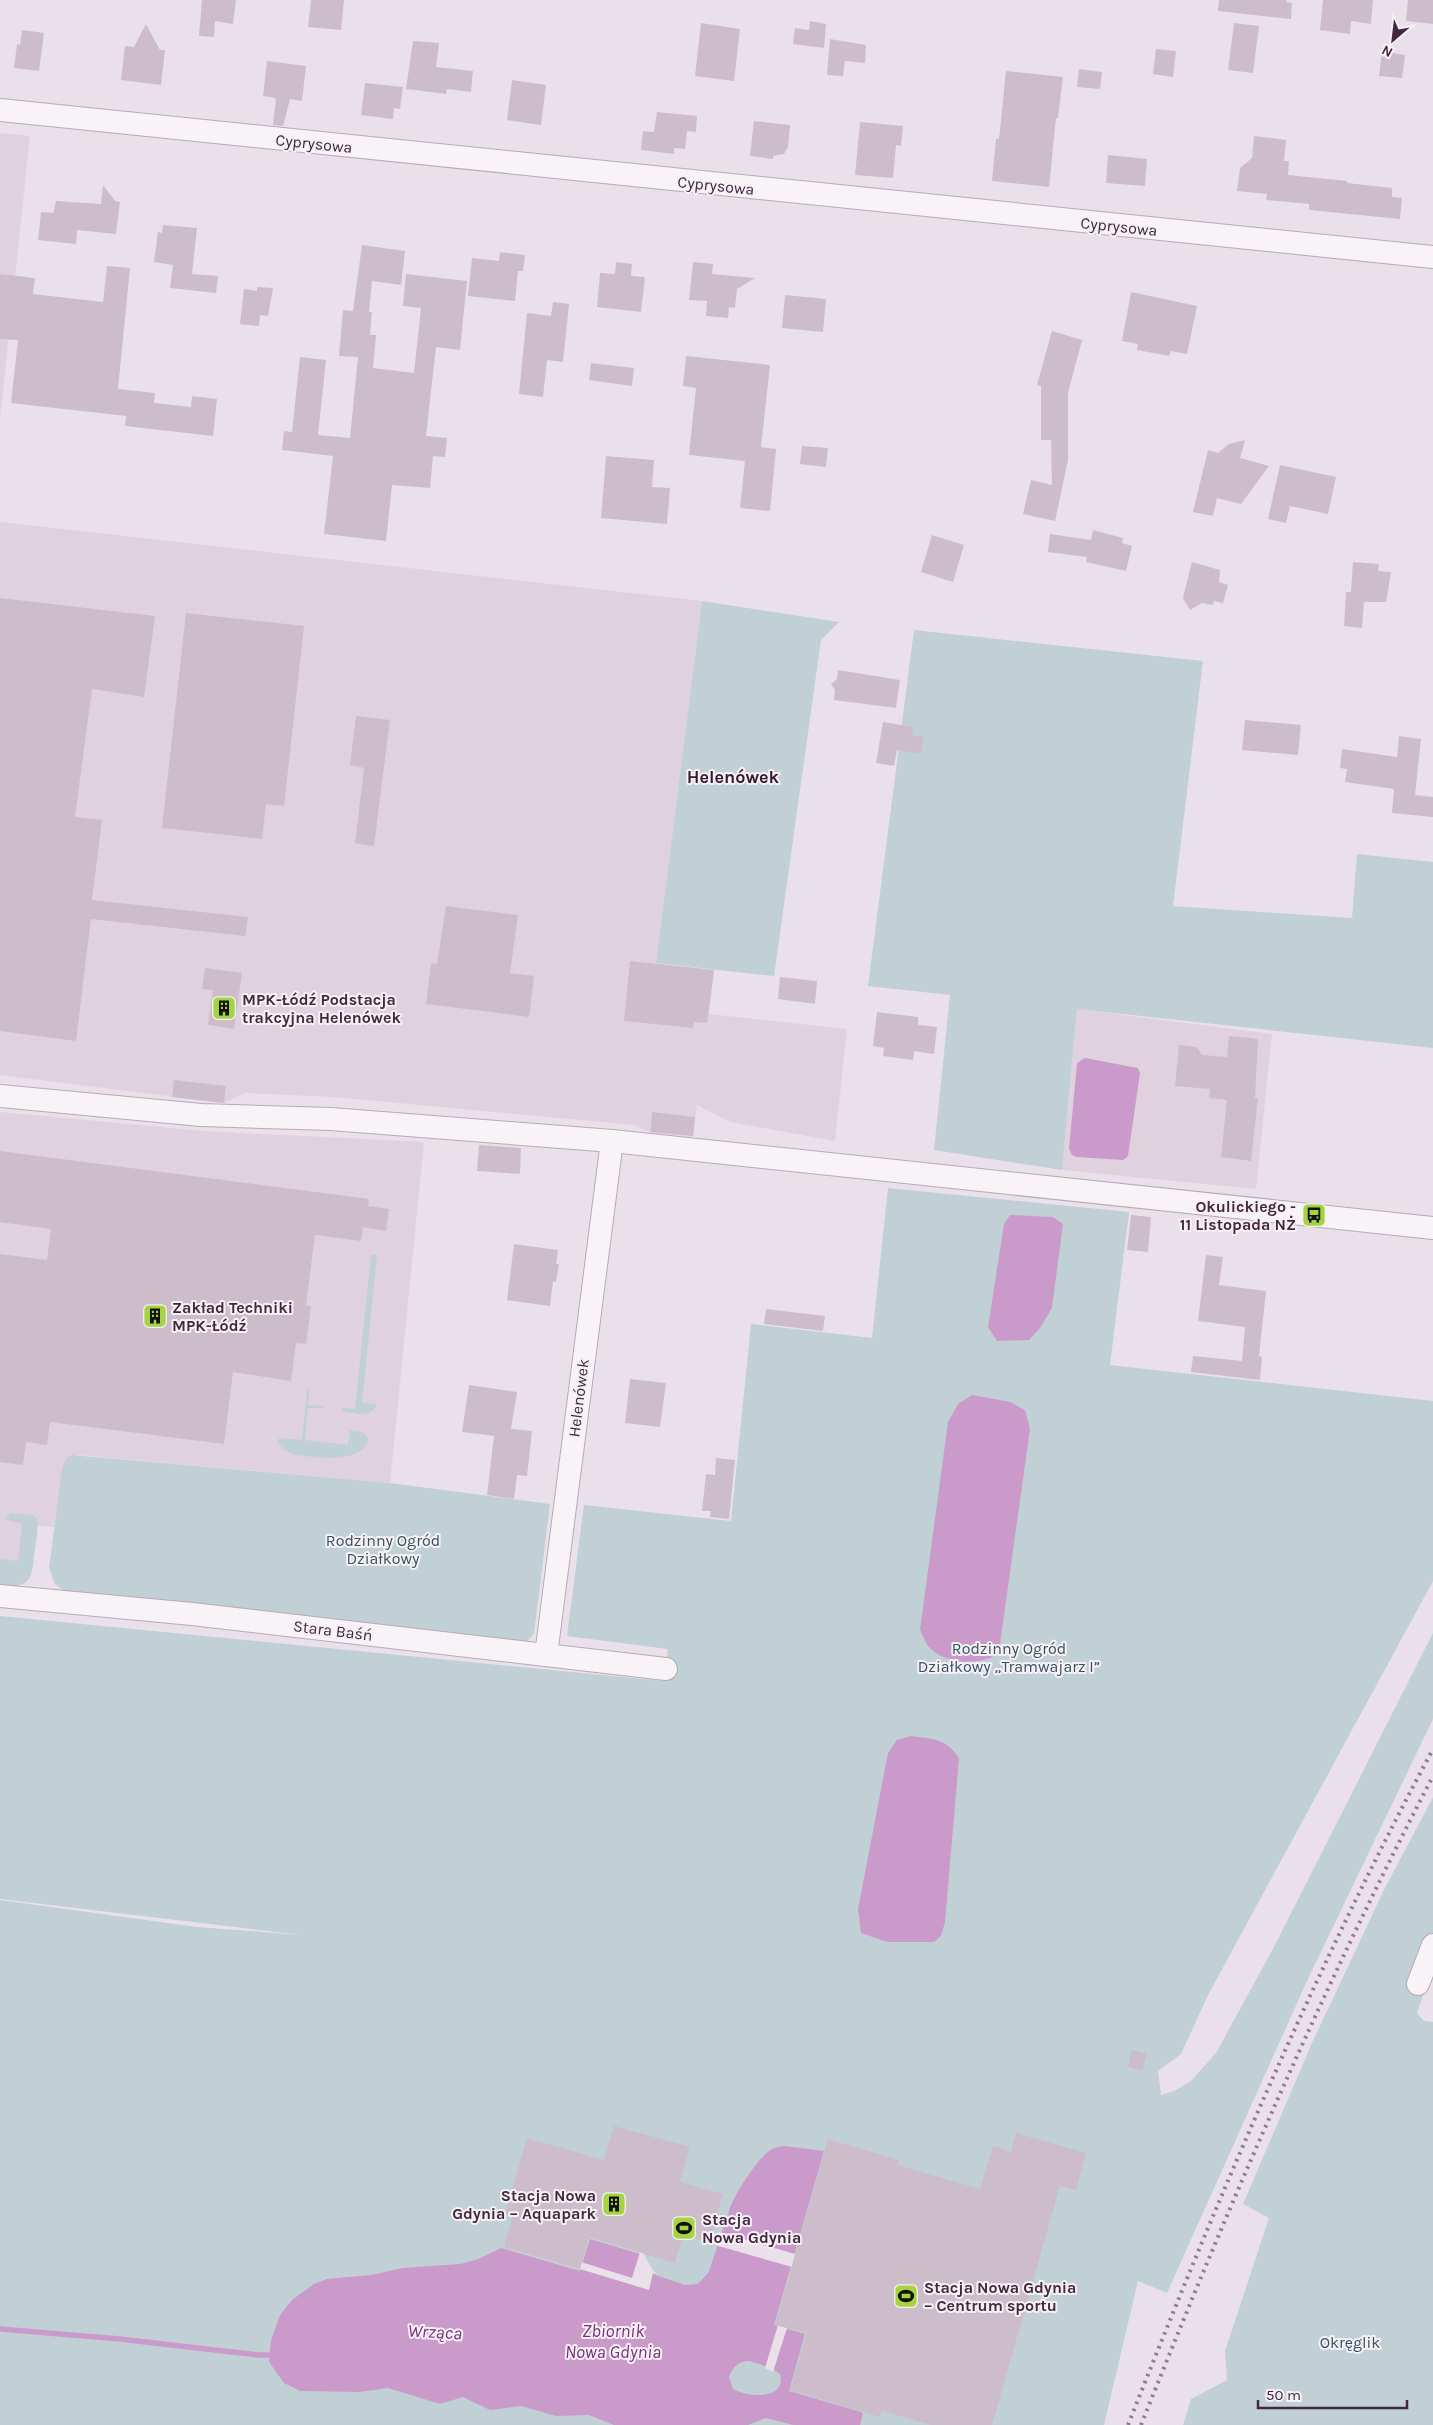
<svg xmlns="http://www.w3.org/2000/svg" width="1433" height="2425" font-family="Karla,sans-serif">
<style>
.built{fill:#dfd2de}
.green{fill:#c1d0d4}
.water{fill:#ca9acb;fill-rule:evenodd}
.pier{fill:#eae0e9}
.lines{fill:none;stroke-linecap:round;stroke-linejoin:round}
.stream{stroke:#ca9acb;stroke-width:5.5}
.building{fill:#cdbdcb}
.minor-casing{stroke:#b8a9b6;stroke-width:24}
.minor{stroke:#f8f3f7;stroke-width:22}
.rail{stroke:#947992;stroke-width:4;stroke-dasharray:2.5 5;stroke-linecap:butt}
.labels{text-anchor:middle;stroke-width:4;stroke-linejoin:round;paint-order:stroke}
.street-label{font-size:16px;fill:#42283f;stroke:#f7f0f7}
.poi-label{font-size:16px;font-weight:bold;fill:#42283f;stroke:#f7f0f7;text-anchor:start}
.park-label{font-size:16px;fill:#35535e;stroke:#f7f0f7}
.neighbourhood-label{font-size:18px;font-weight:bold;fill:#321a2f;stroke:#f7f0f7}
.water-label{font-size:18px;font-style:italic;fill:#773076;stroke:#f7f0f7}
</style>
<rect width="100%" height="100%" fill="#eae0e9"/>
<g class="built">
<polygon points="0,133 30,136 0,419"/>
<polygon points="0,522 702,601 656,963 714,970 709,1014 847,1029 835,1141 730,1122 697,1105 693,1137 651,1133 634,1125 334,1097 245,1093 224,1103 0,1075"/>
<polygon points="1077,1009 1272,1034 1256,1189 1062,1170"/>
<polygon points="0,1112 203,1131 424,1142 390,1483 78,1455 71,1529 23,1524 19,1563 0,1560"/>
</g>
<g class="green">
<polygon points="702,601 839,622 821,640 774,976 656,963"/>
<polygon points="914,630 1203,661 1173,906 1352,918 1357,854 1433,862 1433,1048 1077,1009 1062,1170 934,1150 950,995 868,986"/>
<polygon points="888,1188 1129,1212 1110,1365 1433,1401 1433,1581 1208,1995 1181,2054 1158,2071 1161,2095 1174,2091 1191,2081 1216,2053 1275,1945 1433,1633 1433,1719 1307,1981 1167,2293 1138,2281 1104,2425 0,2425 0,1900 197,1927 302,1935 0,1899 0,1616 664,1681 668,1649 567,1636 584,1505 731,1521 751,1324 872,1338"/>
<path d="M371 1255H377L362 1403 377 1404C372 1419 354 1413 342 1411L341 1408 355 1409Z"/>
<path d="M307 1389H310L308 1405 323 1406V1408H308L305 1440 348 1445 350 1430 363 1432 368 1438C366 1465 311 1458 293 1454 286 1452 282 1447 277 1443L279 1438 302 1440Z"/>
<polygon points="71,1455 390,1483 550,1504 534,1634 526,1642 66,1592 55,1584 49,1568 62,1468 67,1458"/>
<path d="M11 1513 32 1515 37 1518C39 1528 36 1539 35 1549 31 1579 34 1586 0 1588V1559L18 1561 22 1524 4 1519Z"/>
<polygon points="1433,1797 1433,1967 1417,2013 1424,2021 1433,2022 1433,2425 1183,2425 1191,2399 1227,2380 1225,2351 1269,2218 1243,2204 1312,2043 1384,1890"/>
</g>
<g class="water">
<polygon points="1085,1058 1138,1068 1140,1073 1128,1156 1123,1160 1077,1157 1072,1155 1069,1149 1077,1063"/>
<polygon points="1010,1215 1053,1217 1063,1224 1052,1308 1040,1328 1029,1340 997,1341 988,1327 1004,1224"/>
<path d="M972 1395 1010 1402 1025 1410 1030 1429 1000 1644 991 1658C971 1664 945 1664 929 1647 925 1643 923 1635 920 1630L948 1422 958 1404Z"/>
<path d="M911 1736C933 1739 946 1738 959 1758L945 1922 941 1936 934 1942H887L861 1933 858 1909 888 1753 897 1740Z"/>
<path d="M784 2146 824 2151 774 2325 805 2334 789 2391 861 2412 863 2414 860 2425H793L766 2418 748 2425H614L589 2415 556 2416 521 2406 490 2410 463 2397 440 2404 388 2388 360 2392 300 2391 284 2383 269 2362 271 2340 280 2315 292 2300 314 2284 327 2279 371 2275 403 2268 460 2264 476 2260 501 2248 580 2271 590 2239 640 2254 653 2274 685 2285 698 2284 709 2272 723 2228 729 2223C729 2219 728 2215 729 2211 733 2196 759 2156 772 2149 776 2147 780 2147 784 2146ZM750 2361 773 2369 780 2374C787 2401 746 2397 733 2389L729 2377C733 2366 739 2361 750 2361Z"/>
</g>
<g class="pier">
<polygon points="719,2232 795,2254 792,2267 715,2245"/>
<polygon points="640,2252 643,2253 654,2272 659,2274 653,2273 649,2290 580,2269 581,2262 632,2278"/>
<polygon points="778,2325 787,2328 773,2372 765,2368"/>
</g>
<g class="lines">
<polyline class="stream" points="0,2329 120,2339 258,2355 276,2355"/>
</g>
<g class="building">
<polygon points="202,0 236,0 233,24 215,21 214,37 199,36"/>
<polygon points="311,0 344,0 341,30 308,27"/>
<polygon points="1219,0 1287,0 1286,2 1292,3 1291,19 1218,11"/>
<polygon points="1323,0 1373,0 1371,24 1351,21 1350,34 1320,30"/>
<polygon points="1408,0 1433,0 1433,24 1406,21"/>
<polygon points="810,21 826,24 824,48 793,44 795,28 809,30"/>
<polygon points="701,23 740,29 734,81 695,76"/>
<polygon points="1234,23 1259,26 1253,73 1228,70"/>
<polygon points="146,24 160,50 165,50 161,85 121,80 125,46 134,47"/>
<polygon points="22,30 44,33 39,71 14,68 17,44 20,45"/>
<polygon points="830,39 866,45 865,63 845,61 843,76 827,75"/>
<polygon points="413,41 439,43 436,67 473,71 471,92 447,89 446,94 406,89"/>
<polygon points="1156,49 1176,51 1173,77 1153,74"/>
<polygon points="1382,51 1405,55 1402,78 1379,76"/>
<polygon points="267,61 306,66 302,101 290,99 283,126 273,125 276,98 263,96"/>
<polygon points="1079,69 1102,72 1100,89 1077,87"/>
<polygon points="1006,71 1063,77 1058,118 1056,118 1049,187 992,181 996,139 999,139"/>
<polygon points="512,80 546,85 541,125 507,120"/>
<polygon points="365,83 403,87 400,109 394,108 393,119 361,115"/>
<polygon points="657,112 697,116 696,132 687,131 685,149 674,148 674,154 641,150 643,131 654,132"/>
<polygon points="754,121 790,125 788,147 784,154 773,156 773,159 750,156"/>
<polygon points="860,122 903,126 901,146 896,145 893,178 855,175"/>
<polygon points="1254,136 1286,140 1284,161 1289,161 1288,175 1347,181 1347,183 1392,188 1392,197 1402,198 1400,219 1309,210 1309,204 1266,200 1267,194 1237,191 1240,168 1252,158"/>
<polygon points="1108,155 1147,159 1145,186 1106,183"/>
<polygon points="103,185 115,201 120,202 116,234 77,230 76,244 38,240 41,212 53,213 56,201 101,204"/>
<polygon points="163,225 197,228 192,274 218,276 216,293 170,288 173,265 154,262 158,232 162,233"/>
<polygon points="362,245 405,251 401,285 372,281 369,312 372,312 370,335 376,335 373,368 414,373 421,308 403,306 406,274 467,281 460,350 436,347 426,436 447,438 445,457 433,456 430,488 392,485 386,541 324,534 333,456 282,450 284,431 292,432 300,357 326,360 318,435 350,438 358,357 339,356 343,310 353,311"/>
<polygon points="500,252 525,255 523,271 518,271 515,301 468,296 472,258 499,261"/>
<polygon points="616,262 632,264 631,276 645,277 641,312 597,307 600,273 615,274"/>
<polygon points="693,262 713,264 712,274 755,278 737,289 735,308 729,307 728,318 706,316 707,301 689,300"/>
<polygon points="107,266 130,268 118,389 155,393 154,403 173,405 191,407 192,396 217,399 213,436 125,426 126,416 11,403 18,340 0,339 0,274 35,278 33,294 103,302"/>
<polygon points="257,287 273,288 268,316 260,315 259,326 240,324 244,289 257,291"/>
<polygon points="1131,292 1197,306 1187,354 1171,351 1169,356 1137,350 1138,344 1122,341"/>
<polygon points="785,295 826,299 823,332 782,328"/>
<polygon points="553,302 569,304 563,362 547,360 543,397 519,394 527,313 551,316"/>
<polygon points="1052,331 1082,340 1068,393 1068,460 1055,521 1023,514 1031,480 1052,485 1051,440 1041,440 1041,386 1037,385"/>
<polygon points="686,356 770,365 761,447 776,449 770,511 740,508 745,461 689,455 696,388 683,386"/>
<polygon points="591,363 634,368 632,386 589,380"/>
<polygon points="1245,440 1240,458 1269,466 1241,504 1217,498 1213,516 1193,512 1208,450 1218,453 1229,444"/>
<polygon points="802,446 828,448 826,467 800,464"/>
<polygon points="606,456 654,460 652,487 670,488 667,524 601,518"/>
<polygon points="1280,465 1336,477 1328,514 1290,506 1286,523 1268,519"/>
<polygon points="1093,530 1123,538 1122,543 1132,546 1126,571 1086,562 1087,557 1048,552 1050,534 1091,540"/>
<polygon points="932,535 964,545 953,582 921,572"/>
<polygon points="1192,562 1220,570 1219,582 1228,585 1223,603 1214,601 1213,605 1202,603 1190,610 1183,598"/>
<polygon points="1353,562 1379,564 1378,571 1391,572 1386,602 1364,602 1362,628 1344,626 1346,592 1351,592"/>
<polygon points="0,598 155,616 144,697 92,689 75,817 102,820 92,900 248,917 245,936 91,919 76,1041 0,1031"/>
<polygon points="186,613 304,626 284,806 266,804 262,839 162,828"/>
<polygon points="838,670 900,680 896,708 834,700 835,690 831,684 837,679"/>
<polygon points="356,716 390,720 374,846 355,843 364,768 350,765"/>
<polygon points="1245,720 1301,725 1298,755 1242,750"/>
<polygon points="883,722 913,727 912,735 924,737 921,754 897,750 894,766 876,763"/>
<polygon points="1399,736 1421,739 1415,795 1433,797 1433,817 1392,813 1394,789 1345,782 1347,769 1340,768 1342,749 1397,757"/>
<polygon points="446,906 518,915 510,973 534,976 529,1017 426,1004 431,963 437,964"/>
<polygon points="630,961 714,970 707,1023 694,1022 693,1028 624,1021"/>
<polygon points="205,968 242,973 234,1029 208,1025 213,990 202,989"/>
<polygon points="780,977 817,981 815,1004 778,999"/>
<polygon points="877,1012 918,1017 918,1025 937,1027 934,1054 914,1051 913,1060 883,1056 884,1048 873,1046"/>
<polygon points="1229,1036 1258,1039 1255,1098 1258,1098 1251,1161 1221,1157 1227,1100 1209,1098 1210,1089 1175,1086 1179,1045 1197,1047 1202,1055 1227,1057"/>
<polygon points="174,1080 226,1086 224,1103 172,1097"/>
<polygon points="652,1112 695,1117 693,1136 651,1132"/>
<polygon points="479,1145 521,1148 520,1174 477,1171"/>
<polygon points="0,1151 369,1199 368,1206 389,1209 386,1231 363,1227 361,1241 315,1235 306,1305 311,1306 306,1344 296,1343 291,1381 233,1372 224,1444 50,1422 47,1445 26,1442 23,1465 0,1462 0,1254 47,1260 51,1229 0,1222"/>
<polygon points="1131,1215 1151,1217 1148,1252 1127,1250"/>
<polygon points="514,1244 558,1250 556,1264 559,1264 556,1282 553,1281 550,1306 507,1300"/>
<polygon points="1206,1255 1223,1257 1219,1285 1266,1291 1259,1356 1262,1357 1260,1380 1191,1372 1193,1356 1242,1361 1245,1327 1198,1321"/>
<polygon points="766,1309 825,1316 823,1331 764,1324"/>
<polygon points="630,1379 666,1383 660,1427 625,1423"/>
<polygon points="469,1385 517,1392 511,1429 532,1431 527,1476 517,1475 514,1499 487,1495 494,1436 462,1432"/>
<polygon points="716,1458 735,1460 729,1519 710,1517 711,1511 702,1511 706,1474 715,1475"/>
<polygon points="1132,2050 1147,2054 1142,2071 1128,2067"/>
<polygon points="614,2126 690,2147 680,2182 723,2194 709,2243 683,2235 675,2263 589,2237 580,2269 504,2247 513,2216 505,2214 527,2138 604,2160"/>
<polygon points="1016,2133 1086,2153 1076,2190 1060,2186 992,2425 931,2425 882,2411 880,2417 790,2390 807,2333 775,2325 828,2139 899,2160 897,2165 980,2189 993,2146 1011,2152"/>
</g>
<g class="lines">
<g class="minor-casing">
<g id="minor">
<polyline points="0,110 1433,257"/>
<polyline points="0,1096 201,1115 331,1119 612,1141 1433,1228"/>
<polyline points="0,1596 192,1614 666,1669"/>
<polyline points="546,1655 612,1141"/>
<polyline points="1418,1984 1433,1945"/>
</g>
</g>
<use href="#minor" class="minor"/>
<g class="rail">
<path d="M1128 2425C1219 2195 1316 1967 1433 1749"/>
<path d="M1141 2425C1229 2204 1323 1987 1433 1776"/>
</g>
</g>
<defs>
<g id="building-square" transform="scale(1.25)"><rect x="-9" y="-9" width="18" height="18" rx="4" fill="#a6d340" stroke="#f7f0f7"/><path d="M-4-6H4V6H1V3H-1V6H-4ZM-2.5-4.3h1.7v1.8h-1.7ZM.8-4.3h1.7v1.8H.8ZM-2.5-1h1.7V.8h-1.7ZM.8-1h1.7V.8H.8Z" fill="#111"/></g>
<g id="bus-square" transform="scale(1.25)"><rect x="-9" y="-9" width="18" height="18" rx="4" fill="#a6d340" stroke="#f7f0f7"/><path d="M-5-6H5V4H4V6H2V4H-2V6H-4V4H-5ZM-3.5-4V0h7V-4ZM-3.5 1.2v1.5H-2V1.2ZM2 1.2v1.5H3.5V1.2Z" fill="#111"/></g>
<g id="stadium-square" transform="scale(1.25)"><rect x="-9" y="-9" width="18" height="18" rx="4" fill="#a6d340" stroke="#f7f0f7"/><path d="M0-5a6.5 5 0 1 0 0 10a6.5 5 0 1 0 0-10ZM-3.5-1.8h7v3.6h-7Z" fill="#111"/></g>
</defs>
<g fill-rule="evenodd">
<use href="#building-square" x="224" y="1008"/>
<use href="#bus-square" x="1314" y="1215"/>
<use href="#building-square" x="155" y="1316"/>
<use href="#building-square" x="614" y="2204"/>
<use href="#stadium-square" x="684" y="2228"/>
<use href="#stadium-square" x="906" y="2296"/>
</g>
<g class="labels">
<g class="street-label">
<text transform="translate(314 143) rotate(6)" y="6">Cyprysowa</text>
<text transform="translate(716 185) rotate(6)" y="6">Cyprysowa</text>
<text transform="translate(1119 226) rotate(6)" y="6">Cyprysowa</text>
<text transform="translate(578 1398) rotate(-83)" y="6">Helenówek</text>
<text transform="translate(333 1630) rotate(7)" y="6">Stara Baśń</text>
</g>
<g class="poi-label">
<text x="242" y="1005">MPK-Łódź Podstacja<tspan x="242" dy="18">trakcyjna Helenówek</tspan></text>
<text x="1296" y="1212" text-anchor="end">Okulickiego -<tspan x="1296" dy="18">11 Listopada NŻ</tspan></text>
<text x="172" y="1313">Zakład Techniki<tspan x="172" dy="18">MPK-Łódź</tspan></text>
<text x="596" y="2201" text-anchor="end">Stacja Nowa<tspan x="596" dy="18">Gdynia – Aquapark</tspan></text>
<text x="702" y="2225">Stacja<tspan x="702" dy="18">Nowa Gdynia</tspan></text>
<text x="924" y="2293">Stacja Nowa Gdynia<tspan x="924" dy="18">– Centrum sportu</tspan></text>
</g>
<g class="park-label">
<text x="383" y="1546">Rodzinny Ogród<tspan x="383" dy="18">Działkowy</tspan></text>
<text x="1009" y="1654">Rodzinny Ogród<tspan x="1009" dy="18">Działkowy „Tramwajarz I”</tspan></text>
<text x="1350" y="2348">Okręglik</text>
</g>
<g class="neighbourhood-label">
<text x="733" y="783">Helenówek</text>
</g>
<g class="water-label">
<text x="613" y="2337">Zbiornik<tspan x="613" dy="21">Nowa Gdynia</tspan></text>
<text transform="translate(435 2332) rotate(3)" y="6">Wrząca</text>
</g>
</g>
<g transform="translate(1393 40) rotate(208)" stroke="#f7f0f7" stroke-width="4" paint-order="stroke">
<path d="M0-4L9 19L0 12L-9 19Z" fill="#42283f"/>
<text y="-8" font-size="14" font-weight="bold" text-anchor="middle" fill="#42283f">N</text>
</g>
<path d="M1258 2400v8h149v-8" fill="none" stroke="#42283f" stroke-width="2.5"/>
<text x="1266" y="2400" font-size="15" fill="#42283f" stroke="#f7f0f7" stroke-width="4" paint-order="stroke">50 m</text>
</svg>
